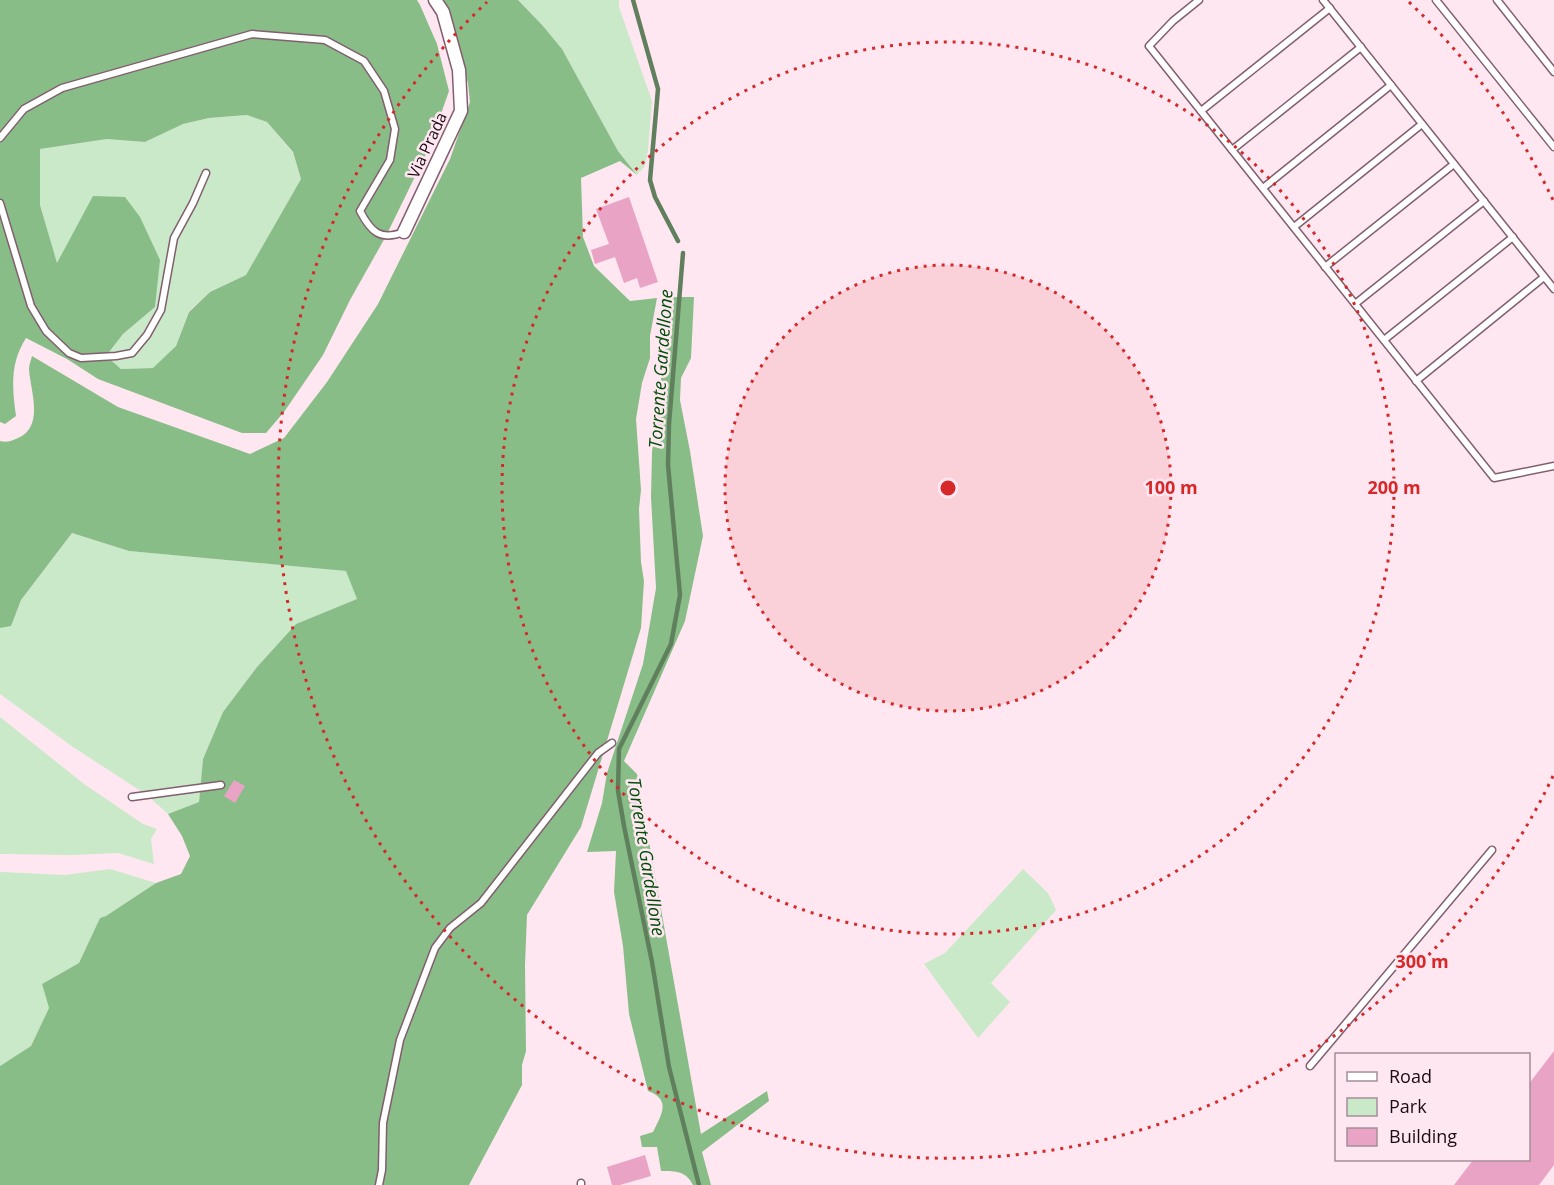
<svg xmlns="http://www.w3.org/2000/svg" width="1554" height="1185" font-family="'Open Sans',sans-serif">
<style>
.green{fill:#c9e9c8}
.forest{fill:#89bd88;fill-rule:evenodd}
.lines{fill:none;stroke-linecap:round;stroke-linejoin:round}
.stream{stroke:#60805d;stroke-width:4.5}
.building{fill:#e9a3c5}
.service-casing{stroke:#815f6f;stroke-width:9}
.minor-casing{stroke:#815f6f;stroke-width:15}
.service{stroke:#fff;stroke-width:6}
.minor{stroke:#fff;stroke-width:12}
.ring{fill:none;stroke:#d62828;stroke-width:3;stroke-dasharray:3 6}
.labels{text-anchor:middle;stroke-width:5;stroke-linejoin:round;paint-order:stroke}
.street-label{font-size:16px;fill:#190c13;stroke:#ffe7f2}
.water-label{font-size:18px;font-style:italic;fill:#004f09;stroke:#ffe7f2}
.centre{fill:#d62828;stroke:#ffe7f2;stroke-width:3}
.ring-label{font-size:18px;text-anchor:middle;font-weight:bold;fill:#d62828;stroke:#ffe7f2;stroke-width:5;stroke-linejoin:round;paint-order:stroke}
</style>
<rect width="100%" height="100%" fill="#ffe7f2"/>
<g class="green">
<polygon points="518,0 619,0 619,7 652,101 648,150 645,166 637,175 618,151 562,49 543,26"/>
<polygon points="247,115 267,122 293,153 301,179 246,275 210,292 189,311 176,346 154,368 121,369 105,357 123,334 155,307 57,264 40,205 40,149 107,139 145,142 183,124 209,118"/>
<polygon points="72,533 129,551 347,571 357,599 296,624 257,667 223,712 203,759 199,802 168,814 147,795 73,747 0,694 0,628 11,625 21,600"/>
<polygon points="0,717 84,784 143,824 157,829 151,839 154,864 118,853 71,855 0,854"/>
<polygon points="110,869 156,883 106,916 100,918 79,963 42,984 49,1008 31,1046 0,1066 0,872 65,875"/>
<polygon points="1023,869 1048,893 1056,910 991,983 1010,1002 978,1038 924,964 945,953"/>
</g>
<g class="forest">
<path d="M0 0H417L420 5 437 44 449 91 429 148 386 236 350 300 323 355 284 412 266 433H242L98 379 67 359 26 338C10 363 12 387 16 416L5 424 0 422ZM247 115 267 122 293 152 301 179 246 275 210 292 189 312 176 346 153 368 121 369 106 356 123 334 155 307 160 260 140 217 125 197 93 196 57 263 40 205V149L107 139 145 142 183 124 209 118Z"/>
<path d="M442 0H518L543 26 562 49 618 151 637 175 620 161 581 178 583 237 594 266 630 301 657 298 650 336V358L642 383 636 419 641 490 639 509 641 562 644 581 641 628 581 827 527 915 525 965 526 1051 522 1065V1085L469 1185H0V1066L31 1046 49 1008 42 984 79 963 100 918 106 916 156 883 181 874 190 856 182 836 168 814 199 802 203 759 223 712 257 667 296 624 357 599 346 571 129 551 72 533 21 600 11 626 0 628V441C7 443 11 441 18 438 45 426 30 390 29 369 29 365 31 360 32 356L118 407 250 454 284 438 327 382 378 304 450 159 470 102 468 83Z"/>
<path d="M671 297H694L691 358 681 378 680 400 690 451 703 536 685 621 624 761 637 774 701 1134 767 1091 769 1101 702 1152 711 1185H693C686 1171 676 1171 661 1171L657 1147H642L640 1136 653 1132C661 1115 672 1100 648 1091L629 1014 623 946 614 892 616 851 587 852 602 803 607 773 643 664 656 588 651 497 652 452Z"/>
</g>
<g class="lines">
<g class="stream">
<polyline points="633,0 658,89 650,180 655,197 678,241"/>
<polyline points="683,253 669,424 668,465 680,595 671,644 619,749 618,791 624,826 652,962 669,1067 699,1185"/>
</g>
</g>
<g class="building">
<polygon points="629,197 658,282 640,288 637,278 624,283 615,257 595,264 591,250 609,244 596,209"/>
<polygon points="234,780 245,786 235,803 224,796"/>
<polygon points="1554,1051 1554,1165 1539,1185 1454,1185 1473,1160 1528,1160 1528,1085"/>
<polygon points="645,1155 651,1176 620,1185 612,1185 607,1167"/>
</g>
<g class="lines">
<g class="service-casing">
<g id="service">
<polyline points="1199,0 1173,21 1149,46 1494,478 1554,466"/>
<polyline points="1323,0 1554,289"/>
<polyline points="1436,0 1554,147"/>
<polyline points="1497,0 1554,72"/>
<polyline points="1201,111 1330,8"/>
<path d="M0 138 24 109 62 88 252 34 325 40 364 61 384 91 395 129 390 160 360 211C371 232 380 241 404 232"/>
<polyline points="1232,150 1361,47"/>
<polyline points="1263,188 1391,85"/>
<polyline points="0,203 31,306 46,331 69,353 81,358 116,356 132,353 147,335 161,310 174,238 193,203 206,173"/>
<polyline points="1294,227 1422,124"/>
<polyline points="1325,267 1454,164"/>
<polyline points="1355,304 1484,201"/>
<polyline points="1384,340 1513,237"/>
<polyline points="1416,381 1544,277"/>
<polyline points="132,797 221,785"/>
<polyline points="1310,1066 1492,850"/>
<polyline points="581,1183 581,1185"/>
<polyline points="379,1185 382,1170 383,1123 400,1040 435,948 450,928 481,903 598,753 612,743"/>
</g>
</g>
<g class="minor-casing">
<polyline id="minor" points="404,232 461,111 459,70 443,12 435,0"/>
</g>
<use href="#service" class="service"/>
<use href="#minor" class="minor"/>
</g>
<circle cx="948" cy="488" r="223" fill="#d62828" fill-opacity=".12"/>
<g class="ring">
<circle cx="948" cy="488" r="223"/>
<circle cx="948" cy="488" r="446"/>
<path d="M1553 776A670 670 0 1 1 487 2M1409 2A670 670 0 0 1 1553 200"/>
</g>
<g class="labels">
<g class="street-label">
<text transform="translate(427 145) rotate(-65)" y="6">Via Prada</text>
</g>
<g class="water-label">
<text transform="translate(661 369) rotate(-86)" y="6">Torrente Gardellone</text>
<text transform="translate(646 857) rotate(81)" y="6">Torrente Gardellone</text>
</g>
</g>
<circle cx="948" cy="488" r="9" class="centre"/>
<g class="ring-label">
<text x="1171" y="494">100 m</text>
<text x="1394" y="494">200 m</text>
<text x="1422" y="968">300 m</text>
</g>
<rect x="1335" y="1053" width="195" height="108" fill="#ffe7f2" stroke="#a38f99" stroke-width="1.5"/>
<rect x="1347" y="1072" width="30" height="9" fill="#ffffff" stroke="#a38f99" stroke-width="1.5"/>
<text x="1389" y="1083" font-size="18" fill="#190c13">Road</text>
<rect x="1347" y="1098" width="30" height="18" fill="#c9e9c8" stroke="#a38f99" stroke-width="1.5"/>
<text x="1389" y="1113" font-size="18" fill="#190c13">Park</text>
<rect x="1347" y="1128" width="30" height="18" fill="#e9a3c5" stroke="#a38f99" stroke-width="1.5"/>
<text x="1389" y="1143" font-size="18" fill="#190c13">Building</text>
</svg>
